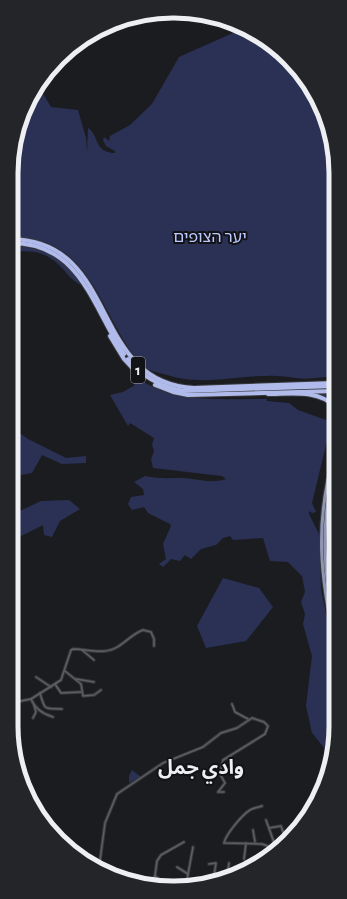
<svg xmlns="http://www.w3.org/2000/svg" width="347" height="899" font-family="'Alegreya Sans','Noto Sans Arabic','Noto Sans Hebrew',sans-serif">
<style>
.green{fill:#2b3155}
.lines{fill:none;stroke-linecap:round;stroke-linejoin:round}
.street-casing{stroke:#393a3d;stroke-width:3.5}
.primary-casing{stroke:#393a3d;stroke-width:5}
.highway-casing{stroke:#393a3d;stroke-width:6}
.street{stroke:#5d5e63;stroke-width:1.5}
.primary{stroke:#8f96b5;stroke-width:3}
.highway{stroke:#b0bbeb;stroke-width:4}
.labels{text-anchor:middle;stroke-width:4;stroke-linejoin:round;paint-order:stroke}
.shield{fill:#121317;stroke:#acadb0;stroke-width:1}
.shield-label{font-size:15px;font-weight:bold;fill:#eeeff2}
.park-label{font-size:16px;fill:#bdc8fe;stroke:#121317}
.district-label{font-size:20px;font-weight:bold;fill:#eeeff2;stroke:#121317}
.rim{fill:none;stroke:#eeeff2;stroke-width:5}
</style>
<rect width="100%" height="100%" fill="#1b1c20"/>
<g class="green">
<path d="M242 29 264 38 296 66 319 102 335 152V376C323 377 308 380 296 378 287 377 276 375 266 376 231 376 202 386 167 375 161 373 154 372 149 370 136 362 126 345 119 332 93 285 75 236 11 237V174L17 131 39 87 51 107 78 110 86 138 87 152 88 128C100 136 93 152 115 153V151L106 146 103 140 104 137 109 141 110 136 130 125 152 104 179 57Z"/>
<path d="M11 245C51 250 57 254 83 285H81C70 279 68 274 60 266 47 252 29 249 11 253Z"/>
<path d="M139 379C178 405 222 398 267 399V401L289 403 298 410 326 420H333L332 432 326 445 312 503 316 512 312 513 309 511V514L319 534 321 590 336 660V725L332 753 330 755 312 733 306 706 312 656 303 624 305 614 301 602 305 592 302 576 288 562 270 561 263 538 233 540 230 536 223 538 216 545 201 549 191 559 185 555 180 561 171 559 163 567 159 564 166 559 163 544 171 526 170 524 148 513 144 507 132 510 128 504 131 497 144 495 143 489 134 482 145 476C158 479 169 478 183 478 198 479 211 484 226 479L222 476 153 468 151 459 154 451 152 445 154 438 130 423 128 426 110 395 123 392 135 385 133 383Z"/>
<polygon points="312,392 335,393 335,403 326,397"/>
<polygon points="11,427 28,439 66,458 86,456 86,463 62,464 42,455 32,473 11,477"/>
<polygon points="335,474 336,540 333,490"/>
<polygon points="331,495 336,542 336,616 329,564"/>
<polygon points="69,500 80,509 60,521 52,537 44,535 43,525 17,538 11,559 11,515 41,501"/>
<polygon points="223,578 259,588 273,607 246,641 206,648 197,626"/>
<polygon points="132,770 141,777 129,783 129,776"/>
</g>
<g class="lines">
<g class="street-casing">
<g id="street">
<polyline points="82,650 94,660"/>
<polyline points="65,671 81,684 83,696 94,695 101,690"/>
<polyline points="11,676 15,668 13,667 15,662"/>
<polyline points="36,677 51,687"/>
<polyline points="76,679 94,682"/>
<polyline points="55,684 61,693 81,692"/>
<polyline points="11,690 14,696 13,703"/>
<path d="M40 693C45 712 45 708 62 709"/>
<path d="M31 699C35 709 43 714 53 717"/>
<path d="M11 703 31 699 61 680 71 650 73 649C89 649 104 656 119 646 127 641 134 633 143 630L151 632 154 639V646"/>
<polyline points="232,704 235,712 248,719"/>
<polyline points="11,717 11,722"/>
<polyline points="33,718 36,712 34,705"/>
<path d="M262 806C259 807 253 808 250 810 242 815 226 834 224 843L262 844 276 849"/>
<polyline points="266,820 276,848"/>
<polyline points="269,828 281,826 286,840"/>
<polyline points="253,830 255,842"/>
<polyline points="244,859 246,843"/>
<polyline points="209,864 216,863 213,882"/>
<polyline points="177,867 188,874"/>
<polyline points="99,868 105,823 117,794 163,763 203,747 221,733 237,728 252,718 264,722 268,726 265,734 223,760 220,774 225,783 218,792 224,792"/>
<polyline points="155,876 168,886"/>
<polyline points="227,876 229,863"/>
<polyline points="148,885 155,876 157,861 161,855 184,842"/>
<polyline points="186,885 193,847"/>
</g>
</g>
<g class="primary-casing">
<g id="primary">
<path d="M335 451C314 524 320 576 336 649"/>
<path d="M335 463C320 523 323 574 336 635"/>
</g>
</g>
<g class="highway-casing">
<g id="highway">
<path d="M11 239C121 241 88 382 194 388L335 383"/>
<path d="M11 243C81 243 92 307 124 354"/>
<polyline points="110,336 124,359 138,374"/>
<path d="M128 359C142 377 162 387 184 391L335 386"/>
<polyline points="155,385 173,392 188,395 335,391"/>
<path d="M268 394C289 394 319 389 335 407"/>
</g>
</g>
<use href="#street" class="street"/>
<use href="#primary" class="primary"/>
<use href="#highway" class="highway"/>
</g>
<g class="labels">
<rect class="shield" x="131" y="357" width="14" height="26" rx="3"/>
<g class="shield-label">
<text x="138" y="375">1</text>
</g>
<g class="park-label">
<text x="210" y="242">יער הצופים</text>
</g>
<g class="district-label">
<text x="201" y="774">وادي جمل</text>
</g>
</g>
<path d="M0 0H347V899H0ZM173 18H174A155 155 0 0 1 329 173V726A155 155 0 0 1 174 881H173A155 155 0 0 1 18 726V173A155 155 0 0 1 173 18Z" fill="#242529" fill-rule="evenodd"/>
<path class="rim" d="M173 18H174A155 155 0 0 1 329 173V726A155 155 0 0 1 174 881H173A155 155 0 0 1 18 726V173A155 155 0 0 1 173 18Z"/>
</svg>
